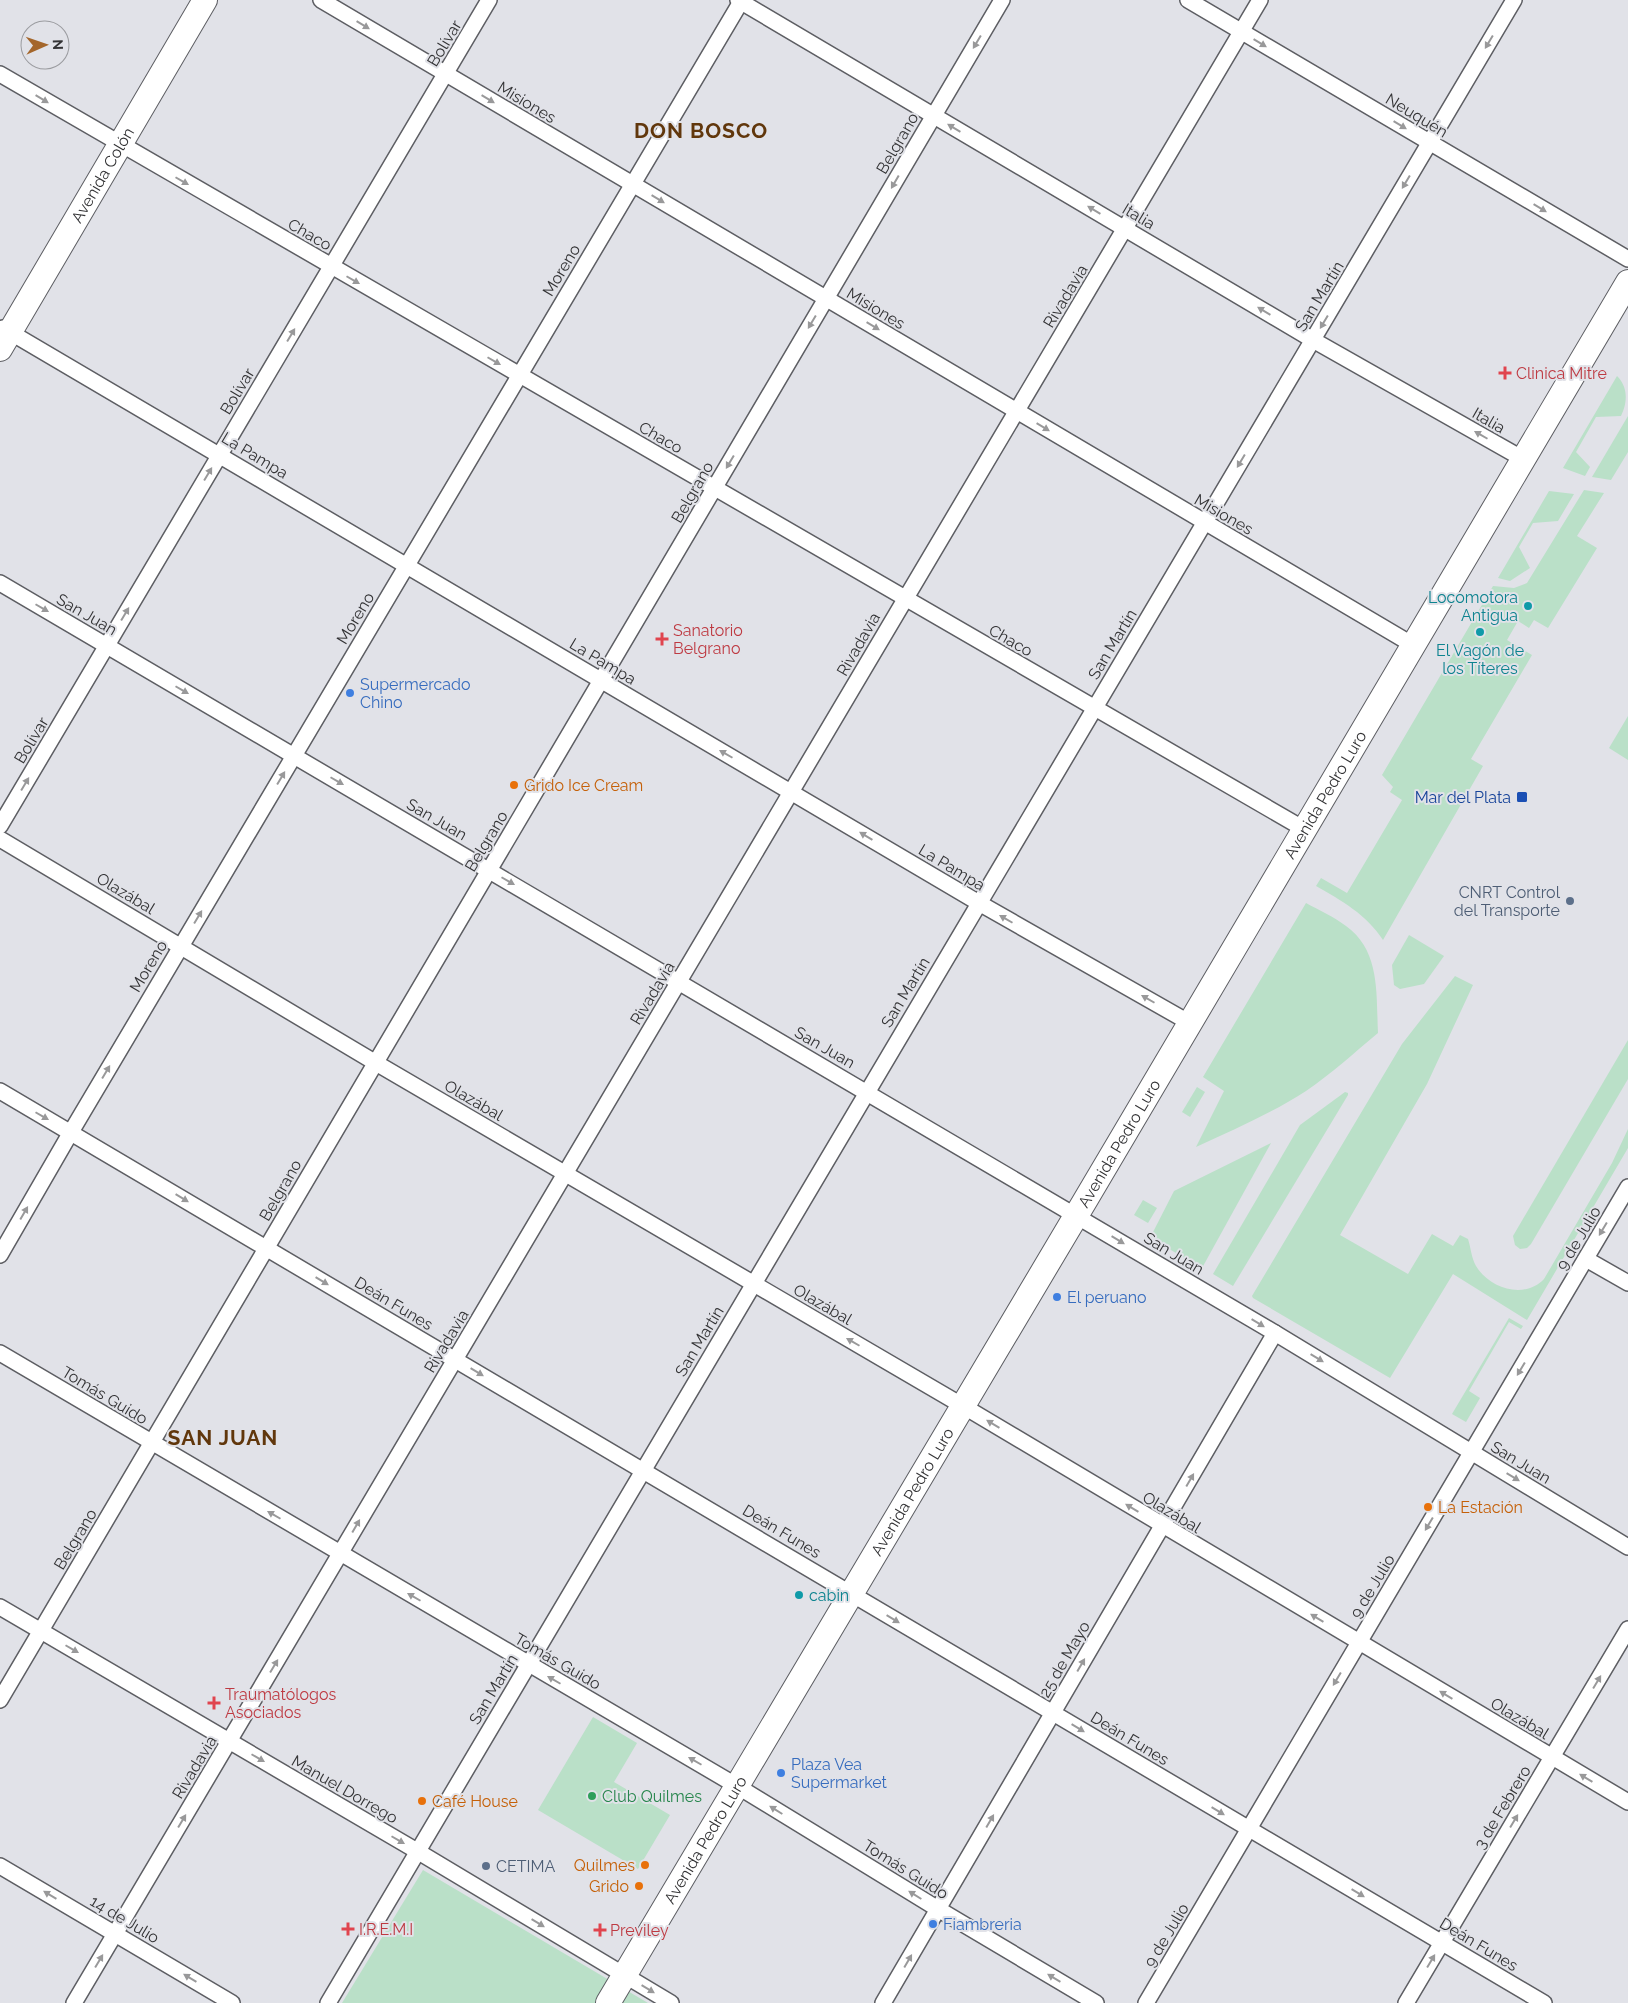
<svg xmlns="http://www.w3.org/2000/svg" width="1628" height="2003" font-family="Raleway,sans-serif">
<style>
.green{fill:#bae0c8}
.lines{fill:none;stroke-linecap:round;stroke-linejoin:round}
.street-casing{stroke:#5d5e63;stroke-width:18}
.primary-casing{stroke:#5d5e63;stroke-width:26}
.street{stroke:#fff;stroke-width:15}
.primary{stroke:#fff;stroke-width:24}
.oneway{fill:#99999a}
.health-dot{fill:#e0444e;stroke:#e1e2e8;stroke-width:2}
.culture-dot{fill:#0f9aa8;stroke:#e1e2e8;stroke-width:2}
.shop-dot{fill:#3f7fe0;stroke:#e1e2e8;stroke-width:2}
.food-dot{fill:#e8710a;stroke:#e1e2e8;stroke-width:2}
.transit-dot{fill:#1a4fb4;stroke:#e1e2e8;stroke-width:2}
.service-dot{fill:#5c6f8a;stroke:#e1e2e8;stroke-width:2}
.leisure-dot{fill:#2e9e5b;stroke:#e1e2e8;stroke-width:2}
.labels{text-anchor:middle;stroke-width:4;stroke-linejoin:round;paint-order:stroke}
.street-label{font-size:16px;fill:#333335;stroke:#e1e2e8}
.health-label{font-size:16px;fill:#be3a42;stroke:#e1e2e8;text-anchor:start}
.culture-label{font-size:16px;fill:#0d838f;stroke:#e1e2e8;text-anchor:end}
.shop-label{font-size:16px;fill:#366cbe;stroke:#e1e2e8;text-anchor:start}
.food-label{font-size:16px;fill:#c56008;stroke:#e1e2e8;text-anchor:start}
.transit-label{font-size:16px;fill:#164399;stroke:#e1e2e8;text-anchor:end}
.service-label{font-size:16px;fill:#4e5e75;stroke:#e1e2e8;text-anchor:end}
.leisure-label{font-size:16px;fill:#27864d;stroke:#e1e2e8;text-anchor:start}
.district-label{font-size:21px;font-weight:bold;letter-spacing:1px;fill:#61370c;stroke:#e1e2e8}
</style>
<rect width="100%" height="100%" fill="#e1e2e8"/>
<g class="green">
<path d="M1617 376C1628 387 1628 402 1621 416L1596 417 1576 452 1590 467 1585 476 1563 468Z"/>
<polygon points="1628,416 1628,452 1611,480 1592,477"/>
<path d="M1584 490 1604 493 1577 536 1597 548 1548 628 1534 620 1529 628 1518 621 1507 640 1532 655 1471 759 1483 766 1383 940C1366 914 1342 901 1316 886L1321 878 1347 893 1402 800 1390 792 1393 787 1382 775 1493 586 1514 588 1527 583Z"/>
<polygon points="1549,491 1574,494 1558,521 1533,523 1519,547 1530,568 1510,581 1498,578"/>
<polygon points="1628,716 1628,760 1609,748"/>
<path d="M1306 903C1319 910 1334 917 1346 926 1381 951 1376 995 1378 1033 1354 1053 1331 1074 1306 1091 1272 1113 1233 1130 1196 1147L1224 1091 1203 1077Z"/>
<polygon points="1409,935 1444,956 1424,984 1400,989 1394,985 1392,965"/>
<path d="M1455 976 1473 985 1427 1084 1340 1235 1408 1274 1432 1234 1453 1246 1460 1235 1468 1239C1471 1248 1471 1257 1476 1266 1489 1288 1524 1300 1544 1279L1612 1163 1628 1129V1148L1527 1320 1453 1274 1390 1378 1253 1298 1252 1296 1402 1044Z"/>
<polygon points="1628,1040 1628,1079 1531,1244 1527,1248 1520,1249 1515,1245 1513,1236"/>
<polygon points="1197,1087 1205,1092 1190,1117 1182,1112"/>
<polygon points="1345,1092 1348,1093 1348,1095 1233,1286 1213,1274 1300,1125"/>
<polygon points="1271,1143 1202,1268 1150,1238 1174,1191"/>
<polygon points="1143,1200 1157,1208 1148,1223 1134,1215"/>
<polygon points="1509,1318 1523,1326 1521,1329 1509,1322 1469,1391 1480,1398 1466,1422 1452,1414"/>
<polygon points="593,1717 637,1743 614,1782 670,1815 638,1869 538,1810"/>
<polygon points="423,1870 648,2003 342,2003"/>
</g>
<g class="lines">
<g class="street-casing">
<g id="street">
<polyline points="321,0 1413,645"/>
<polyline points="738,0 1313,340 1523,459"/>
<polyline points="1188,0 1628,259"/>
<polyline points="0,74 1304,829"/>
<polyline points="3,328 979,903 1190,1023"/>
<polyline points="0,583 1275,1333 1628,1547"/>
<polyline points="0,826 489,0"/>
<polyline points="0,839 376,1063 963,1406 1628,1802"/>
<polyline points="0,1091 1544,2003"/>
<polyline points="0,1255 71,1132 742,0"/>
<polyline points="1586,1259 1628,1283"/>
<polyline points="0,1353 737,1786 938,1909 1096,2003"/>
<polyline points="0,1607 417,1851 671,2003"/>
<polyline points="0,1700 1002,0"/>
<polyline points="0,1866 232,2003"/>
<polyline points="74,2003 1260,0"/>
<polyline points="328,2003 1514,0"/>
<polyline points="883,2003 1275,1333"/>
<polyline points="1146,2003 1628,1187"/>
<polyline points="1406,2003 1628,1629"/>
</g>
</g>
<g class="primary-casing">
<g id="primary">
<path id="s1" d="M0 349 205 0"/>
<path id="s2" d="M608 2003 1086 1199 1628 282"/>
</g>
</g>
<use href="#street" class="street"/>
<use href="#primary" class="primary"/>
</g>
<defs><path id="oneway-solid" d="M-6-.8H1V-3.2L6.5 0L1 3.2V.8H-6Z" transform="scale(1.25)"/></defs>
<g class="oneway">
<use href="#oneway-solid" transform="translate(363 25) rotate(31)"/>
<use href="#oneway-solid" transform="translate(977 42) rotate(121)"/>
<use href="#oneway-solid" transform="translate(1489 42) rotate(121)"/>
<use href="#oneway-solid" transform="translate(1260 43) rotate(31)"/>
<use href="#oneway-solid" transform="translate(42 99) rotate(31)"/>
<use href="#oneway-solid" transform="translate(488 99) rotate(31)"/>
<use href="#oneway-solid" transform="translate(1400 125) rotate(31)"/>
<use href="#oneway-solid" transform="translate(954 128) rotate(-149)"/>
<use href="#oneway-solid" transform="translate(182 181) rotate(30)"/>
<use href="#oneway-solid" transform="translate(895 182) rotate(120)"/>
<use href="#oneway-solid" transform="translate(1406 182) rotate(121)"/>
<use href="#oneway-solid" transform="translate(658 199) rotate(31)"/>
<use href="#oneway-solid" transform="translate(1540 208) rotate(31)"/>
<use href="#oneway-solid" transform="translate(1094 210) rotate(-149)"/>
<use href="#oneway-solid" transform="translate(353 280) rotate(30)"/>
<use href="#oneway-solid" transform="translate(1264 311) rotate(-149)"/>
<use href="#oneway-solid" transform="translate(812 322) rotate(121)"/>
<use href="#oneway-solid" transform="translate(1324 322) rotate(121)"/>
<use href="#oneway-solid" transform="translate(873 326) rotate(31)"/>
<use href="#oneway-solid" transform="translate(291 335) rotate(-59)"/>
<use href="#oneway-solid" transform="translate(494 361) rotate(30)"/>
<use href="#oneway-solid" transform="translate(1043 427) rotate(31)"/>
<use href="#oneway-solid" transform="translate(1481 435) rotate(-150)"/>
<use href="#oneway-solid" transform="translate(1241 461) rotate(121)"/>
<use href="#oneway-solid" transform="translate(730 462) rotate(121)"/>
<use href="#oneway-solid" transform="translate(208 474) rotate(-59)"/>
<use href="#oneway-solid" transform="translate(42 608) rotate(30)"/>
<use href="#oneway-solid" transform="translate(125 614) rotate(-59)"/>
<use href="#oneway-solid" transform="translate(182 690) rotate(30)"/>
<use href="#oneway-solid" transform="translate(726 754) rotate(-150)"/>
<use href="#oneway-solid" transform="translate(281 778) rotate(-59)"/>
<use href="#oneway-solid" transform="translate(337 781) rotate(30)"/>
<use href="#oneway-solid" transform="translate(25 784) rotate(-59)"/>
<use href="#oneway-solid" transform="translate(866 836) rotate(-149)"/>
<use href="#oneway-solid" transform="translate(508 881) rotate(30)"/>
<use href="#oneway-solid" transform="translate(198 917) rotate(-59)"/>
<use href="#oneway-solid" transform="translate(1006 919) rotate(-150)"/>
<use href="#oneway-solid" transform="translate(1148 999) rotate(-150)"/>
<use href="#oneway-solid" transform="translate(106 1072) rotate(-59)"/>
<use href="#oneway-solid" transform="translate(42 1116) rotate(30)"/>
<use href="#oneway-solid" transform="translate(182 1198) rotate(31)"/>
<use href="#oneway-solid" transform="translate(24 1213) rotate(-60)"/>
<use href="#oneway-solid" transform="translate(1603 1229) rotate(121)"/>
<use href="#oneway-solid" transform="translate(1118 1240) rotate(31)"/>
<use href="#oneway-solid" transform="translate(322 1281) rotate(31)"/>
<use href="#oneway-solid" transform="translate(1258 1323) rotate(31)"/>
<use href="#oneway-solid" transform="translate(853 1342) rotate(-150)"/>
<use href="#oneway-solid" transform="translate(1317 1358) rotate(31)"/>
<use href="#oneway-solid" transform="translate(1521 1369) rotate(121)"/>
<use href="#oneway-solid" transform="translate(477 1372) rotate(31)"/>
<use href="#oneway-solid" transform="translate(993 1424) rotate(-149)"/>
<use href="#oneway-solid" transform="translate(1513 1477) rotate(31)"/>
<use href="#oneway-solid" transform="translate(1190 1480) rotate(-60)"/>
<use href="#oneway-solid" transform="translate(1132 1508) rotate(-149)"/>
<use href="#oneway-solid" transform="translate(274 1515) rotate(-150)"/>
<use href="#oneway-solid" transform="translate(1429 1524) rotate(121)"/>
<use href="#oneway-solid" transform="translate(356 1526) rotate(-60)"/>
<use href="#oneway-solid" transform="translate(414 1597) rotate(-150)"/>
<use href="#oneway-solid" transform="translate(1317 1618) rotate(-149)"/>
<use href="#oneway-solid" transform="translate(893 1619) rotate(31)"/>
<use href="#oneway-solid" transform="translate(72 1649) rotate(30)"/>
<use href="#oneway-solid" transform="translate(1081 1665) rotate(-60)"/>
<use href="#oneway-solid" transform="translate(274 1666) rotate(-59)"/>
<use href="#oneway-solid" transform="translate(1337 1679) rotate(121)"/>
<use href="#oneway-solid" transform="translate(554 1680) rotate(-150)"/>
<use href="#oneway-solid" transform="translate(1597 1682) rotate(-59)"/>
<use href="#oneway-solid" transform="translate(1446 1695) rotate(-149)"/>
<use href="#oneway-solid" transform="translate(1078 1728) rotate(31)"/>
<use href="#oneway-solid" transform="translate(258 1758) rotate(30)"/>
<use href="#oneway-solid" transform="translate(695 1761) rotate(-150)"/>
<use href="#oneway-solid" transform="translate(1586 1778) rotate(-149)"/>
<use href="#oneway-solid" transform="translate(776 1810) rotate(-148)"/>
<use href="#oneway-solid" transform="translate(1218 1811) rotate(31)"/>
<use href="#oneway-solid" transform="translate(182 1821) rotate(-59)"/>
<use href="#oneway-solid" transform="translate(990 1821) rotate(-60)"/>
<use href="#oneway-solid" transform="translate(1514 1821) rotate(-59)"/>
<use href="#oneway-solid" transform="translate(398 1840) rotate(30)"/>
<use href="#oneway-solid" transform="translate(1358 1893) rotate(31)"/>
<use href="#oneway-solid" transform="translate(50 1895) rotate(-149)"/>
<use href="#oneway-solid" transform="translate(915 1895) rotate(-148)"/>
<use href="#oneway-solid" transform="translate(538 1923) rotate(31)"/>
<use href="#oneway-solid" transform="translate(99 1961) rotate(-59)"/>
<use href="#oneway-solid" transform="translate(908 1961) rotate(-60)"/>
<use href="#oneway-solid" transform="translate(1431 1961) rotate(-59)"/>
<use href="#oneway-solid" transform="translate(190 1978) rotate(-149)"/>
<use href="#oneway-solid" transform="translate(1054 1978) rotate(-149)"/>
<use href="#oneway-solid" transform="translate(648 1989) rotate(31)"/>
</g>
<g class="health-dot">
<path d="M1502.5 365.5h5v5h5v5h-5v5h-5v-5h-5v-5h5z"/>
<path d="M659.5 631.5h5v5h5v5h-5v5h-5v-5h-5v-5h5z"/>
<path d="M211.5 1695.5h5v5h5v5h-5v5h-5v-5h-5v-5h5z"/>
<path d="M345.5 1921.5h5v5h5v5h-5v5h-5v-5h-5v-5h5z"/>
<path d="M597.5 1922.5h5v5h5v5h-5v5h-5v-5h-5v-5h5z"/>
</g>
<g class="culture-dot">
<circle cx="1528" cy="606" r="5"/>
<circle cx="1480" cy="632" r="5"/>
<circle cx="799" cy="1595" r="5"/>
</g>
<g class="shop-dot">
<circle cx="350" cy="693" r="5"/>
<circle cx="1057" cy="1297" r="5"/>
<circle cx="781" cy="1773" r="5"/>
<circle cx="933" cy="1924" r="5"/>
</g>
<g class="food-dot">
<circle cx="514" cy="785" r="5"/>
<circle cx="1428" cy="1507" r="5"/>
<circle cx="422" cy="1801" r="5"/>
<circle cx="645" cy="1865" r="5"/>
<circle cx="639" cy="1886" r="5"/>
</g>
<rect class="transit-dot" x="1516" y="791" width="12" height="12" rx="2.5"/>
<g class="service-dot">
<circle cx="1570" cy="901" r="5"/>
<circle cx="486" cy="1866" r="5"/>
</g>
<circle class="leisure-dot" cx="592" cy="1796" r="5"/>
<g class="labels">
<g class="street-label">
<text transform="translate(444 43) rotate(-59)" y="6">Bolívar</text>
<text transform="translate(527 102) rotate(31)" y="6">Misiones</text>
<text transform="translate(1417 115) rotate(31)" y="6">Neuquén</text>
<text transform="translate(897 143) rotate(-60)" y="6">Belgrano</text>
<text dy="6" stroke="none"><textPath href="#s1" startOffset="202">Avenida Colón</textPath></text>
<text transform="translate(1139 216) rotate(31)" y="6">Italia</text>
<text transform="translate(310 234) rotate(30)" y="6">Chaco</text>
<text transform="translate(561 270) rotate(-59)" y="6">Moreno</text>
<text transform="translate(1065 296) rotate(-59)" y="6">Rivadavia</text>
<text transform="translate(1319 296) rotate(-59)" y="6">San Martín</text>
<text transform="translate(876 308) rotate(31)" y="6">Misiones</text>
<text transform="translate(237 391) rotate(-59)" y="6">Bolívar</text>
<text transform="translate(1489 420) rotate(30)" y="6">Italia</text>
<text transform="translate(661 437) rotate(30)" y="6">Chaco</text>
<text transform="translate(255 455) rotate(31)" y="6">La Pampa</text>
<text transform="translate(692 492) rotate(-60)" y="6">Belgrano</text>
<text transform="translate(1224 514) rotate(30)" y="6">Misiones</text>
<text transform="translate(87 614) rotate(30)" y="6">San Juan</text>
<text transform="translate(355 618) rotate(-59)" y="6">Moreno</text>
<text transform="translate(1011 640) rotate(30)" y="6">Chaco</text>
<text transform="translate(858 644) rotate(-60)" y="6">Rivadavia</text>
<text transform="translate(1112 644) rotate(-59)" y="6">San Martín</text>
<text transform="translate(603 661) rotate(31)" y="6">La Pampa</text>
<text transform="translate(31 740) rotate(-59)" y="6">Bolívar</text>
<text dy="6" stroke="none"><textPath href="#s2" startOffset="1405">Avenida Pedro Luro</textPath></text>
<text transform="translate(437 819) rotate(30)" y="6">San Juan</text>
<text transform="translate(486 841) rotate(-59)" y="6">Belgrano</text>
<text transform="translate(952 867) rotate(31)" y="6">La Pampa</text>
<text transform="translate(126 893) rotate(31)" y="6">Olazábal</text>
<text transform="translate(148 966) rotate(-59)" y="6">Moreno</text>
<text transform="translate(905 992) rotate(-59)" y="6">San Martín</text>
<text transform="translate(652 993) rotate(-59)" y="6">Rivadavia</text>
<text transform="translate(825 1047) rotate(30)" y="6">San Juan</text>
<text transform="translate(474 1100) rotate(30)" y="6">Olazábal</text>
<text dy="6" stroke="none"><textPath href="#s2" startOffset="1000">Avenida Pedro Luro</textPath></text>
<text transform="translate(280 1190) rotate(-60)" y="6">Belgrano</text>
<text transform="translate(1578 1238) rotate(-59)" y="6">9 de Julio</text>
<text transform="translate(1174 1253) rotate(31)" y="6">San Juan</text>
<text transform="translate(394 1303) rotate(31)" y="6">Deán Funes</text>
<text transform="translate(823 1304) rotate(30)" y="6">Olazábal</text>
<text transform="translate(446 1341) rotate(-59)" y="6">Rivadavia</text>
<text transform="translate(699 1341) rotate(-59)" y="6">San Martín</text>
<text transform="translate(105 1395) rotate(31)" y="6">Tomás Guido</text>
<text transform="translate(1521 1462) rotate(31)" y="6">San Juan</text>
<text dy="6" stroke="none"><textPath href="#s2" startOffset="595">Avenida Pedro Luro</textPath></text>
<text transform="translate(1172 1512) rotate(31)" y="6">Olazábal</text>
<text transform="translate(782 1531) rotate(31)" y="6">Deán Funes</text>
<text transform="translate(75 1539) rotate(-59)" y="6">Belgrano</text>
<text transform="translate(1372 1586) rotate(-59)" y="6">9 de Julio</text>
<text transform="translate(1064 1659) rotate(-60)" y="6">25 de Mayo</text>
<text transform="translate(558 1661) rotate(30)" y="6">Tomás Guido</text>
<text transform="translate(493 1689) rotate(-59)" y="6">San Martín</text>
<text transform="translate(1520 1718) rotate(31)" y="6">Olazábal</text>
<text transform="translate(1130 1738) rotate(31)" y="6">Deán Funes</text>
<text transform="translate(194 1767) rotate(-59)" y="6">Rivadavia</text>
<text transform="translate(345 1789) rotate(30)" y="6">Manuel Dorrego</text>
<text transform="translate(1502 1807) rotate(-59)" y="6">3 de Febrero</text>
<text dy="6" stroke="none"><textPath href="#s2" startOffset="190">Avenida Pedro Luro</textPath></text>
<text transform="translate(906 1869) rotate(32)" y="6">Tomás Guido</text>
<text transform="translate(125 1919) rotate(31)" y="6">14 de Julio</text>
<text transform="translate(1166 1935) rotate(-59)" y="6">9 de Julio</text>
<text transform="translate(1479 1944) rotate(31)" y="6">Deán Funes</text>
</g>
<g class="health-label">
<text x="1516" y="379">Clinica Mitre</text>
<text x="673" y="636">Sanatorio<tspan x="673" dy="18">Belgrano</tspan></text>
<text x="225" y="1700">Traumatólogos<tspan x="225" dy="18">Asociados</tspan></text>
<text x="359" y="1935">I.R.E.M.I</text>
<text x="610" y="1936">Previley</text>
</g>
<g class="culture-label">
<text x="1518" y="603">Locomotora<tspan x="1518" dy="18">Antigua</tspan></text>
<text x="1480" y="656" text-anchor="middle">El Vagón de<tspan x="1480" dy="18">los Títeres</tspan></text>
<text x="809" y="1601" text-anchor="start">cabin</text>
</g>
<g class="shop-label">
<text x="360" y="690">Supermercado<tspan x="360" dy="18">Chino</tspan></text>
<text x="1067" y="1303">El peruano</text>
<text x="791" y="1770">Plaza Vea<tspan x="791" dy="18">Supermarket</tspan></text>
<text x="943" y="1930">Fiambreria</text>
</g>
<g class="food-label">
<text x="524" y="791">Grido Ice Cream</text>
<text x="1438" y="1513">La Estación</text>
<text x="432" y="1807">Café House</text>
<text x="635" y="1871" text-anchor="end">Quilmes</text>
<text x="629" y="1892" text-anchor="end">Grido</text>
</g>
<g class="transit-label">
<text x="1511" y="803">Mar del Plata</text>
</g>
<g class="service-label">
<text x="1560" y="898">CNRT Control<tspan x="1560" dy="18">del Transporte</tspan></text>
<text x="496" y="1872" text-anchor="start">CETIMA</text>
</g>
<g class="leisure-label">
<text x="602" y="1802">Club Quilmes</text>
</g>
<g class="district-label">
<text x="701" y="138">DON BOSCO</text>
<text x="223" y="1445">SAN JUAN</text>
</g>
</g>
<g transform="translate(45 45) rotate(88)"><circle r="24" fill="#e1e2e8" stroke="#9b9ca0"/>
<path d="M0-4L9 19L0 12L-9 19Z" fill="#a4662b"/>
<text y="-8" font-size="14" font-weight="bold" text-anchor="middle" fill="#333335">N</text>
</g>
</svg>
